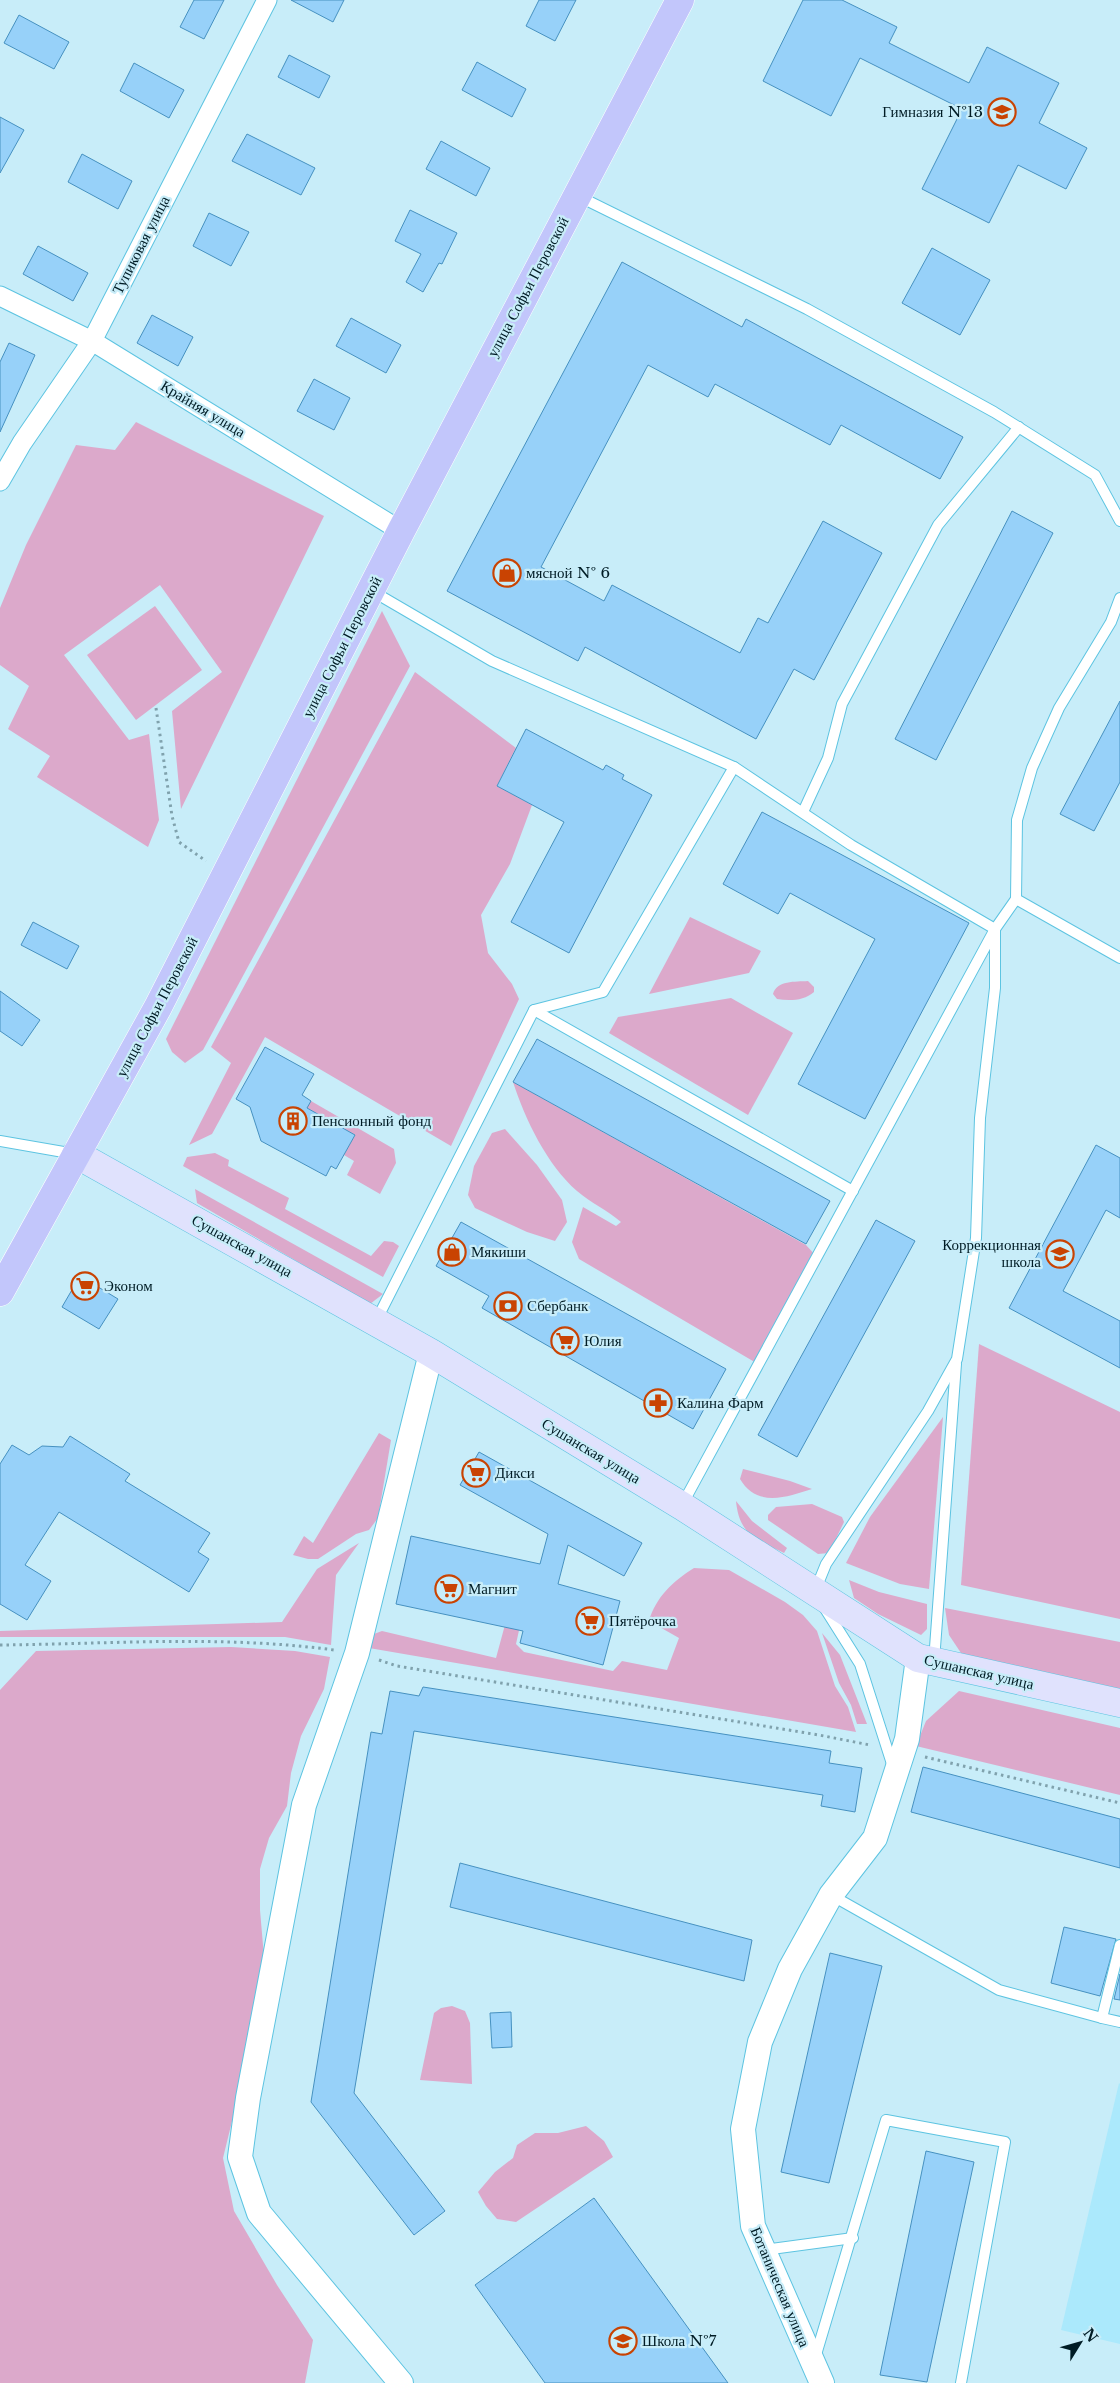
<svg xmlns="http://www.w3.org/2000/svg" width="1120" height="2383" font-family="'Libre Baskerville',serif">
<style>
.built{fill:#abe9fc}
.green{fill:#dca9cb}
.building{fill:#97d1f9;stroke:#4691c0}
.lines{fill:none;stroke-linecap:round;stroke-linejoin:round}
.service-casing{stroke:#5dc4e1;stroke-width:12}
.minor-casing{stroke:#5dc4e1;stroke-width:21}
.tertiary-casing{stroke:#5dc4e1;stroke-width:26}
.secondary-casing{stroke:#5dc4e1;stroke-width:29}
.primary-casing{stroke:#fff;stroke-width:29}
.path{stroke:#80a2ad;stroke-width:3;stroke-dasharray:2.5 4;stroke-linecap:butt}
.service{stroke:#fff;stroke-width:10}
.minor{stroke:#fff;stroke-width:19}
.tertiary{stroke:#fff;stroke-width:24}
.secondary{stroke:#e0e2fd;stroke-width:28}
.primary{stroke:#c2c6fb;stroke-width:28}
.labels{text-anchor:middle;stroke-width:4.5;stroke-linejoin:round;paint-order:stroke}
.poi-label{font-size:15px;fill:#001c25;stroke:#c8edf9;text-anchor:start}
.street-label{font-size:15px;fill:#001c25;stroke:#c8edf9}
</style>
<rect width="100%" height="100%" fill="#c8edf9"/>
<polygon class="built" points="1119,2083 1120,2084 1120,2344 1061,2330"/>
<g class="green">
<polygon points="136,422 324,516 181,809 172,711 222,672 160,585 64,655 129,740 149,734 159,820 148,847 37,777 50,756 8,729 29,686 0,665 0,608 26,545 76,445 115,450"/>
<polygon points="155,606 202,670 136,720 87,655"/>
<polygon points="382,611 410,666 203,1050 185,1063 172,1052 166,1039"/>
<polygon points="415,672 516,748 497,786 532,805 510,864 481,915 488,953 512,984 519,999 451,1146 265,1037 212,1134 189,1145 231,1063 211,1047"/>
<polygon points="690,917 761,951 749,973 649,994"/>
<path d="M808 981 814 987V992C804 1001 789 1001 777 999L773 994C777 980 795 982 808 981Z"/>
<polygon points="731,998 793,1033 748,1115 609,1033 618,1017"/>
<path d="M513 1082 806 1245 817 1257 758 1364 579 1259 572 1242 583 1207 616 1226 621 1222C607 1210 591 1203 577 1191 547 1165 525 1119 513 1082Z"/>
<polygon points="311,1101 394,1149 396,1163 380,1194 347,1175 354,1161 344,1155 355,1135 307,1108"/>
<polygon points="505,1129 537,1165 562,1200 567,1222 555,1241 527,1232 475,1208 468,1195 474,1166 492,1133"/>
<polygon points="215,1153 229,1160 228,1166 289,1198 285,1209 371,1256 384,1241 393,1242 399,1246 383,1277 183,1166 187,1157"/>
<polygon points="195,1189 383,1294 370,1304 197,1203"/>
<polygon points="979,1344 1120,1412 1120,1619 961,1585"/>
<polygon points="943,1417 929,1589 900,1584 846,1563 870,1517"/>
<polygon points="379,1433 391,1440 378,1518 369,1530 356,1534 318,1559 308,1559 293,1555 304,1536 313,1543"/>
<path d="M743 1469 790 1481 812 1489C787 1497 757 1508 740 1479Z"/>
<path d="M736 1501 752 1521 787 1548 784 1553C756 1540 739 1534 736 1501Z"/>
<polygon points="812,1504 842,1517 844,1522 829,1553 818,1554 768,1520 768,1515 776,1507"/>
<polygon points="359,1543 336,1575 331,1645 285,1637 0,1637 0,1631 282,1622 317,1569"/>
<path d="M694 1568 729 1570 785 1602 803 1615 817 1631 835 1686 848 1707 856 1732 369 1648 374 1634 382 1631 496 1658 509 1610 523 1612 516 1644 524 1652 613 1671 622 1661 667 1670 679 1638 649 1621C656 1597 673 1581 694 1568Z"/>
<polygon points="849,1580 879,1592 927,1604 927,1629 921,1635 878,1614 854,1598"/>
<polygon points="945,1608 1120,1642 1120,1692 965,1659 949,1635"/>
<polygon points="822,1633 840,1655 867,1724 857,1724 851,1705 839,1683"/>
<polygon points="231,1647 295,1651 330,1657 324,1689 301,1736 291,1773 287,1806 269,1838 260,1869 260,1910 264,1957 246,2064 223,2158 234,2211 277,2285 313,2340 305,2383 0,2383 0,1690 36,1651"/>
<polygon points="959,1691 1120,1728 1120,1795 916,1746 926,1721"/>
<polygon points="452,2006 465,2011 470,2023 472,2084 420,2080 434,2013 441,2008"/>
<polygon points="586,2126 604,2141 613,2157 516,2222 497,2219 486,2206 478,2192 495,2172 513,2158 517,2145 535,2133 558,2133"/>
</g>
<g class="building">
<polygon points="194,0 224,0 204,39 180,27"/>
<polygon points="291,0 344,0 333,22"/>
<polygon points="539,0 576,0 555,41 526,26"/>
<polygon points="803,0 842,0 897,27 889,43 969,83 987,47 1059,83 1039,123 1087,148 1066,189 1018,165 989,223 922,189 962,109 860,58 831,116 763,81"/>
<polygon points="19,15 69,42 54,69 4,43"/>
<polygon points="289,55 330,76 319,98 278,77"/>
<polygon points="477,62 526,89 512,117 462,90"/>
<polygon points="134,63 184,90 169,118 120,91"/>
<polygon points="0,117 24,130 0,173"/>
<polygon points="247,134 315,168 301,195 232,161"/>
<polygon points="441,141 490,168 476,196 426,169"/>
<polygon points="82,154 132,181 118,209 68,182"/>
<polygon points="410,210 457,233 442,264 439,263 423,292 406,282 421,254 395,241"/>
<polygon points="209,213 249,232 231,266 193,246"/>
<polygon points="38,246 88,273 73,301 23,274"/>
<polygon points="932,248 990,280 960,335 902,303"/>
<polygon points="622,262 742,327 746,319 963,437 940,479 841,425 830,445 715,384 708,397 648,365 541,567 604,601 612,585 740,653 758,618 768,623 823,521 882,553 814,680 794,669 756,739 585,647 578,661 447,591"/>
<polygon points="152,315 193,337 178,366 137,343"/>
<polygon points="351,318 401,345 386,373 336,346"/>
<polygon points="9,343 35,355 0,432 0,362"/>
<polygon points="314,379 350,398 334,430 297,411"/>
<polygon points="1012,511 1053,533 936,760 895,739"/>
<polygon points="1120,701 1120,782 1094,831 1060,814"/>
<polygon points="526,729 603,770 606,765 624,775 622,779 652,795 569,953 511,922 564,822 497,786"/>
<polygon points="762,812 969,923 865,1119 798,1084 875,939 790,893 778,914 723,884"/>
<polygon points="33,922 79,946 67,969 21,945"/>
<polygon points="0,991 40,1020 22,1046 0,1031"/>
<polygon points="537,1039 830,1201 806,1244 513,1082"/>
<polygon points="265,1047 314,1074 302,1095 311,1101 307,1108 355,1135 336,1169 331,1166 326,1176 261,1141 250,1107 236,1099"/>
<polygon points="1096,1145 1120,1158 1120,1218 1106,1210 1063,1291 1120,1321 1120,1368 1009,1308"/>
<polygon points="876,1220 915,1241 797,1457 758,1435"/>
<polygon points="461,1222 726,1369 693,1429 482,1308 489,1296 436,1266"/>
<polygon points="80,1276 118,1299 99,1329 62,1307"/>
<polygon points="70,1436 130,1474 125,1481 210,1533 198,1552 209,1559 189,1592 59,1512 25,1565 51,1581 27,1620 0,1604 0,1464 12,1445 29,1455 42,1446 63,1447"/>
<polygon points="479,1452 642,1543 624,1576 568,1545 558,1584 620,1601 603,1665 520,1643 523,1631 396,1604 411,1536 540,1564 548,1534 460,1485"/>
<polygon points="423,1687 831,1751 829,1763 862,1768 855,1812 821,1806 823,1795 414,1731 354,2093 445,2211 414,2235 311,2102 371,1732 382,1734 390,1691 419,1696"/>
<polygon points="923,1767 1120,1819 1120,1868 911,1812"/>
<polygon points="460,1863 752,1940 744,1981 450,1907"/>
<polygon points="1064,1927 1116,1939 1100,1996 1051,1983"/>
<polygon points="830,1953 882,1966 829,2183 781,2172"/>
<polygon points="1120,1974 1120,2000 1114,1999"/>
<polygon points="511,2012 512,2047 492,2048 490,2013"/>
<polygon points="926,2151 974,2162 927,2382 880,2375"/>
<polygon points="594,2198 728,2383 545,2383 475,2285"/>
</g>
<g class="lines">
<g class="service-casing">
<g id="service">
<polyline points="578,196 807,309 994,412 1095,475 1120,521"/>
<polyline points="372,591 492,661 734,767 851,845 995,929 995,988 980,1118 976,1238 957,1359 928,1411 826,1564 815,1591"/>
<polyline points="803,812 828,758 842,704 938,525 1019,427"/>
<polyline points="1016,899 1120,958"/>
<polyline points="534,1010 853,1191"/>
<polyline points="0,1141 75,1154"/>
<polyline points="376,1321 534,1010 603,992 734,767"/>
<polyline points="682,1505 995,929 1016,899 1017,820 1032,768 1059,708 1111,622 1120,598"/>
<polyline points="824,1607 860,1664 893,1767"/>
<polyline points="934,1661 956,1364"/>
<polyline points="831,1895 999,1990 1102,2018 1120,1945"/>
<polyline points="1102,2018 1120,2022"/>
<polyline points="764,2250 853,2238"/>
<polyline points="815,2358 886,2120 1005,2142 961,2383"/>
</g>
</g>
<g class="minor-casing">
<g id="minor">
<polyline points="0,296 92,341 401,531"/>
<polyline points="0,481 22,443 92,341 267,0"/>
</g>
</g>
<g class="tertiary-casing">
<g id="tertiary">
<polyline points="401,2383 259,2213 240,2157 248,2098 304,1805 357,1653 431,1353"/>
<polyline points="822,2383 753,2226 743,2129 760,2042 790,1969 831,1895 875,1838 907,1739 918,1658"/>
</g>
</g>
<g class="secondary-casing">
<polyline id="secondary" points="76,1154 431,1353 682,1506 918,1658 1120,1703"/>
</g>
<g class="primary-casing">
<polyline id="primary" points="0,1292 158,1007 401,531 680,0"/>
</g>
<g class="path">
<polyline points="156,708 172,816 179,842 206,861"/>
<path d="M0 1645C111 1644 223 1635 334 1650"/>
<polyline points="379,1660 397,1666 819,1735 870,1745"/>
<polyline points="925,1757 1120,1803"/>
</g>
<use href="#service" class="service"/>
<use href="#minor" class="minor"/>
<use href="#tertiary" class="tertiary"/>
<use href="#secondary" class="secondary"/>
<use href="#primary" class="primary"/>
</g>
<defs>
<g id="school-ring" transform="scale(1.4375)"><circle r="9.5" fill="#c8edf9" stroke="#c94302" stroke-width="1.5"/><path d="M0-5L7-2L0 1L-7-2ZM-4 1L0 2.5L4 1V4Q0 6-4 4Z" fill="#c94302"/></g>
<g id="shop-ring" transform="scale(1.4375)"><circle r="9.5" fill="#c8edf9" stroke="#c94302" stroke-width="1.5"/><path d="M-5-2.5h2.3a2.7 3.5 0 0 1 5.4 0H5L5.5 6h-11ZM-1.5-2.5h3a1.5 2.3 0 0 0-3 0Z" fill="#c94302"/></g>
<g id="building-ring" transform="scale(1.4375)"><circle r="9.5" fill="#c8edf9" stroke="#c94302" stroke-width="1.5"/><path d="M-4-6H4V6H1V3H-1V6H-4ZM-2.5-4.3h1.7v1.8h-1.7ZM.8-4.3h1.7v1.8H.8ZM-2.5-1h1.7V.8h-1.7ZM.8-1h1.7V.8H.8Z" fill="#c94302"/></g>
<g id="supermarket-ring" transform="scale(1.4375)"><circle r="9.5" fill="#c8edf9" stroke="#c94302" stroke-width="1.5"/><path d="M-6-5.5h2.5l.6 2H6L4.5 2H-2.5L-4.4-4H-6ZM-1.5 3.2a1.3 1.3 0 1 0 .1 0ZM3 3.2a1.3 1.3 0 1 0 .1 0Z" fill="#c94302"/></g>
<g id="bank-ring" transform="scale(1.4375)"><circle r="9.5" fill="#c8edf9" stroke="#c94302" stroke-width="1.5"/><path d="M-6-4H6V4H-6ZM0-2.3a2.3 2.3 0 1 0 0 4.6a2.3 2.3 0 1 0 0-4.6Z" fill="#c94302"/></g>
<g id="pharmacy-ring" transform="scale(1.4375)"><circle r="9.5" fill="#c8edf9" stroke="#c94302" stroke-width="1.5"/><path d="M-2-6h4v4h4v4h-4v4h-4v-4h-4v-4h4Z" fill="#c94302"/></g>
</defs>
<g fill-rule="evenodd">
<use href="#school-ring" x="1002" y="112"/>
<use href="#shop-ring" x="507" y="573"/>
<use href="#building-ring" x="293" y="1121"/>
<use href="#shop-ring" x="452" y="1252"/>
<use href="#school-ring" x="1060" y="1254"/>
<use href="#supermarket-ring" x="85" y="1286"/>
<use href="#bank-ring" x="508" y="1306"/>
<use href="#supermarket-ring" x="565" y="1341"/>
<use href="#pharmacy-ring" x="658" y="1403"/>
<use href="#supermarket-ring" x="476" y="1473"/>
<use href="#supermarket-ring" x="449" y="1589"/>
<use href="#supermarket-ring" x="590" y="1621"/>
<use href="#school-ring" x="623" y="2341"/>
</g>
<g class="labels">
<g class="poi-label">
<text x="983" y="117" text-anchor="end">Гимназия №13</text>
<text x="526" y="578">мясной № 6</text>
<text x="312" y="1126">Пенсионный фонд</text>
<text x="1041" y="1250" text-anchor="end">Коррекционная<tspan x="1041" dy="17">школа</tspan></text>
<text x="471" y="1257">Мякиши</text>
<text x="104" y="1291">Эконом</text>
<text x="527" y="1311">Сбербанк</text>
<text x="584" y="1346">Юлия</text>
<text x="677" y="1408">Калина Фарм</text>
<text x="495" y="1478">Дикси</text>
<text x="468" y="1594">Магнит</text>
<text x="609" y="1626">Пятёрочка</text>
<text x="642" y="2346">Школа №7</text>
</g>
<g class="street-label">
<text transform="translate(141 245) rotate(-63)" y="5">Тупиковая улица</text>
<text transform="translate(528 287) rotate(-62)" y="5">улица Софьи Перовской</text>
<text transform="translate(203 409) rotate(31)" y="5">Крайняя улица</text>
<text transform="translate(342 647) rotate(-63)" y="5">улица Софьи Перовской</text>
<text transform="translate(157 1007) rotate(-62)" y="5">улица Софьи Перовской</text>
<text transform="translate(242 1246) rotate(29)" y="5">Сушанская улица</text>
<text transform="translate(591 1451) rotate(31)" y="5">Сушанская улица</text>
<text transform="translate(979 1672) rotate(13)" y="5">Сушанская улица</text>
<text transform="translate(780 2287) rotate(67)" y="5">Ботаническая улица</text>
</g>
</g>
<g transform="translate(1080 2343) rotate(53)" stroke="#c8edf9" stroke-width="4" paint-order="stroke">
<path d="M0-4L9 19L0 12L-9 19Z" fill="#001c25"/>
<text y="-8" font-size="14" font-weight="bold" text-anchor="middle" fill="#001c25">N</text>
</g>
</svg>
